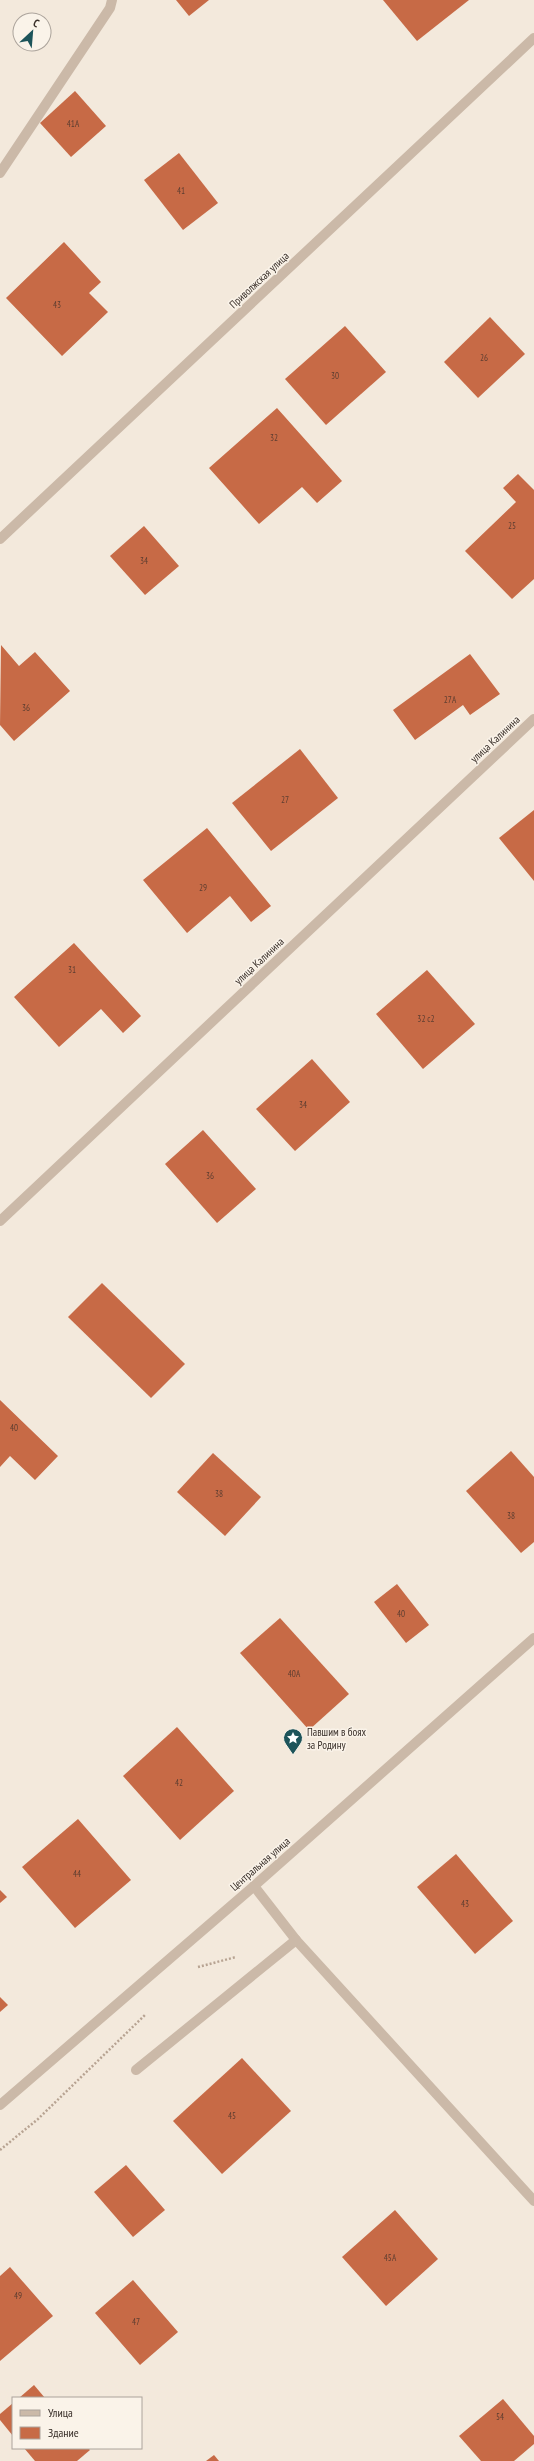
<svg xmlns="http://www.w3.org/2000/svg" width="534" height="2461" font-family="'PT Sans Narrow',sans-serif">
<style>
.building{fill:#c76a46}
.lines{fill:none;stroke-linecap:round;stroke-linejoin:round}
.path{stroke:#b7a392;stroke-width:2.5;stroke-dasharray:2 2;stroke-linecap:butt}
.minor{stroke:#cbb9a8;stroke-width:10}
.labels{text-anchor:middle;stroke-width:3;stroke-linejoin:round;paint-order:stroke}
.number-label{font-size:9px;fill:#5c3d30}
.street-label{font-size:11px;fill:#382e28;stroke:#faf3e9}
.poi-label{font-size:11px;fill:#382e28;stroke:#faf3e9;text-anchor:start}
</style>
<rect width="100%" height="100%" fill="#f3e9dc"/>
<g class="building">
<polygon points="176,0 209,0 189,16"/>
<polygon points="383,0 469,0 417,41"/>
<polygon points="75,91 106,126 71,157 40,123"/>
<polygon points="179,153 218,203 183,230 144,180"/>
<polygon points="64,242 101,282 89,293 108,312 62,356 6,298"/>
<polygon points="490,317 525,354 478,398 444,362"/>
<polygon points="345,326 386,372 326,425 285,379"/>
<polygon points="277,408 342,481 317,503 302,487 259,524 209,468"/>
<polygon points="518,474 534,490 534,579 512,599 465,551 516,502 503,488"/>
<polygon points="144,526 179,566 145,595 110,556"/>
<polygon points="1,645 19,666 35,652 70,691 14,741 0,725"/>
<polygon points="470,654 500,694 470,715 463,705 415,740 393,710"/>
<polygon points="300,749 338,798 271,851 232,803"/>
<polygon points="534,810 534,881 499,838"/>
<polygon points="207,828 271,906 251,922 230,896 187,933 143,880"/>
<polygon points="74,943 141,1016 123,1033 101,1009 59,1047 14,997"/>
<polygon points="427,970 475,1024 423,1069 376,1014"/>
<polygon points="312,1059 350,1102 295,1151 256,1109"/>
<polygon points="203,1130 256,1189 217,1223 165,1164"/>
<polygon points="102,1283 185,1364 151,1398 68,1317"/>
<polygon points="0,1400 58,1456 35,1480 10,1456 0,1467"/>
<polygon points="511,1451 534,1477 534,1542 521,1553 466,1491"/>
<polygon points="213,1453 261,1497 225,1536 177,1492"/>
<polygon points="397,1584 429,1625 406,1643 374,1602"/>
<polygon points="280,1618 349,1694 309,1730 240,1653"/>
<polygon points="177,1727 234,1791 180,1840 123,1776"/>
<polygon points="78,1819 131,1880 75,1928 22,1867"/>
<polygon points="456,1854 513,1921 475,1954 417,1887"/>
<polygon points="0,1890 7,1897 0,1903"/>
<polygon points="0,1997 8,2005 0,2012"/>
<polygon points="242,2058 291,2111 222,2174 173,2121"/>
<polygon points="126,2165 165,2210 133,2237 94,2192"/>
<polygon points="395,2210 438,2259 386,2306 342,2257"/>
<polygon points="10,2267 53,2316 0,2361 0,2276"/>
<polygon points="133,2280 178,2332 140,2365 95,2313"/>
<polygon points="34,2385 45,2398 19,2398"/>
<polygon points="503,2399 534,2436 534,2444 514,2461 481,2461 459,2436"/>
<polygon points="13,2403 13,2436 0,2420 0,2414"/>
<polygon points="24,2448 88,2448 90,2450 77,2461 35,2461"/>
<polygon points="214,2455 219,2461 206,2461"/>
</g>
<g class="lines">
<g class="path">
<polyline points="198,1967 236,1957"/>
<polyline points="0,2150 38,2119 146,2014"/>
</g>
<g class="minor">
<polyline points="0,173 110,8 112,0"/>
<polyline points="0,539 534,38"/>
<polyline points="0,1221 534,719"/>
<polyline points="254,1886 296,1940 534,2201"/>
<polyline points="136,2070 296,1940"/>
<polyline points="0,2105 254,1886 534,1638"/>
</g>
</g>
<defs>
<g id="sight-pin" transform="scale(1)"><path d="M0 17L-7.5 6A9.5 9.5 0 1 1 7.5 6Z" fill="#1d545a" stroke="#faf3e9"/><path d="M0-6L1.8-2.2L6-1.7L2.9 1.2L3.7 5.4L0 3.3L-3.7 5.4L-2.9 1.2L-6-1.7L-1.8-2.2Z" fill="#fff"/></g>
</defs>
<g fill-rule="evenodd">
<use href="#sight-pin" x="293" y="1738"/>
</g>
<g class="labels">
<g class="number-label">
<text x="73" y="127">41А</text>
<text x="181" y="194">41</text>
<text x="57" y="308">43</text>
<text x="484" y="361">26</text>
<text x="335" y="379">30</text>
<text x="274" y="441">32</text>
<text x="512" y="529">25</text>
<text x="144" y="564">34</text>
<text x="450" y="703">27А</text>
<text x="26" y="711">36</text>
<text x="285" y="803">27</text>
<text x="203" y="891">29</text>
<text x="72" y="973">31</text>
<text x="426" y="1022">32 с2</text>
<text x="303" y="1108">34</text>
<text x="210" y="1179">36</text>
<text x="14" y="1431">40</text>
<text x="219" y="1497">38</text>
<text x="511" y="1519">38</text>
<text x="401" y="1617">40</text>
<text x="294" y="1677">40А</text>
<text x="179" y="1786">42</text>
<text x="77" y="1877">44</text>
<text x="465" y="1907">43</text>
<text x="232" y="2119">45</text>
<text x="390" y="2261">45А</text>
<text x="18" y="2299">49</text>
<text x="136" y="2325">47</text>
<text x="500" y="2420">54</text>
</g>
<g class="street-label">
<text transform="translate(259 280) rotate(-43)" y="4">Приволжская улица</text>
<text transform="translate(495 739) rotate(-43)" y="4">улица Калинина</text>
<text transform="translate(259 961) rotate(-43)" y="4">улица Калинина</text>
<text transform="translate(260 1864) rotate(-41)" y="4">Центральная улица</text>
</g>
<g class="poi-label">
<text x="307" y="1736">Павшим в боях<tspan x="307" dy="13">за Родину</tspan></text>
</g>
</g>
<rect x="12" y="2397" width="130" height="52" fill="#faf3e9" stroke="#aca49c"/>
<rect x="20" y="2410" width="20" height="6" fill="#cbb9a8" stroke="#aca49c"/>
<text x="48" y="2417" font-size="12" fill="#382e28">Улица</text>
<rect x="20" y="2427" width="20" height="12" fill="#c76a46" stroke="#aca49c"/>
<text x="48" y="2437" font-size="12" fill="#382e28">Здание</text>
<g transform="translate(32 32) rotate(26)"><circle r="19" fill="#faf3e9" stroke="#aca49c"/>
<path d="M0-3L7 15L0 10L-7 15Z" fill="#1d545a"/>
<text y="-6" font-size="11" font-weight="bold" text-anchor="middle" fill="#382e28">С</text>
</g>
</svg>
